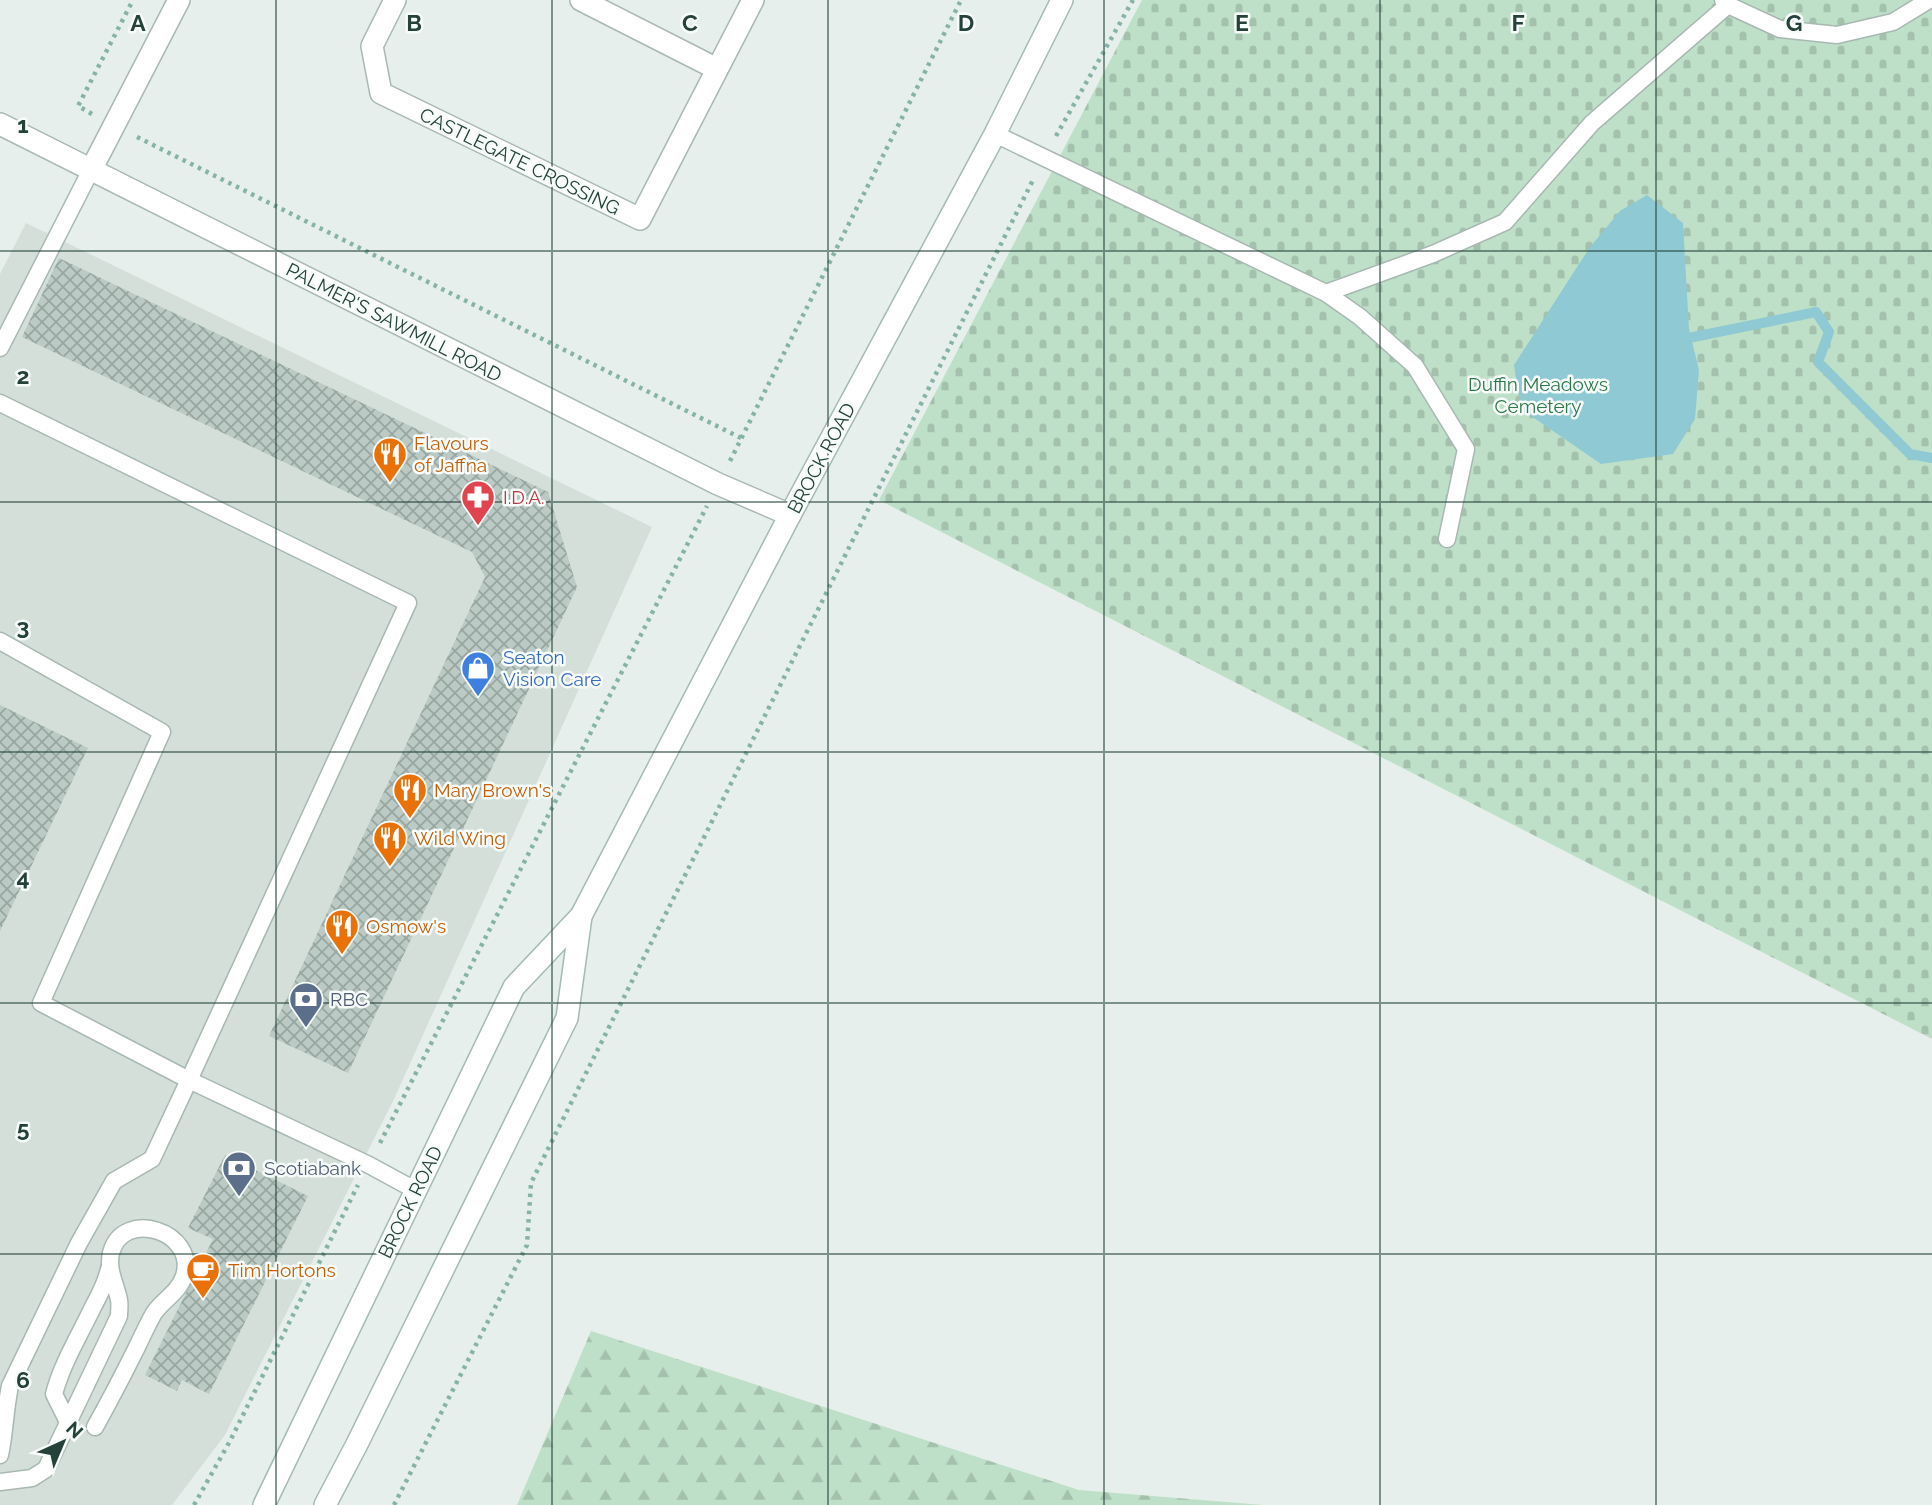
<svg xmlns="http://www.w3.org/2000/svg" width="1932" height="1505" font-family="Raleway,sans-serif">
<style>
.built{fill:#d4dfda}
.forest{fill:url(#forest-firs)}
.cemetery{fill:url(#cemetery-stones)}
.water{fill:#8ec9d4}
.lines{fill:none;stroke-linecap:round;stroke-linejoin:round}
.stream{stroke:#8ec9d4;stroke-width:10}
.building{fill:url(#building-cross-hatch)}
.service-casing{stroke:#a8b8b2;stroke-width:19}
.minor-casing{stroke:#a8b8b2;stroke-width:24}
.secondary-casing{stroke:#a4bbb3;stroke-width:24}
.path{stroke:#86b3a5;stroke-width:4.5;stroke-dasharray:3.5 5;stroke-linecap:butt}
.service{stroke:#fff;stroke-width:16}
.minor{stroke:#fff;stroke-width:21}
.secondary{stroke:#fff;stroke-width:21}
.grid{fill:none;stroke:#24423a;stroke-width:2;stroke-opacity:0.55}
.labels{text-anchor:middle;stroke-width:5;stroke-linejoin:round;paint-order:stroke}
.street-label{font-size:19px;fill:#24423a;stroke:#f7fbf9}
.park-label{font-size:19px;fill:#2d7a4b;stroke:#f7fbf9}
.food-label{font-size:19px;fill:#c56008;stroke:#f7fbf9;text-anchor:start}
.health-label{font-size:19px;fill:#be3a42;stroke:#f7fbf9;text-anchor:start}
.shop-label{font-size:19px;fill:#366cbe;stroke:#f7fbf9;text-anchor:start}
.service-label{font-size:19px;fill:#4e5e75;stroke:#f7fbf9;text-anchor:start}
.grid-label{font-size:23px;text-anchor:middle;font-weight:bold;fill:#24423a;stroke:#f7fbf9;stroke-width:5;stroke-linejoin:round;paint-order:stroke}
</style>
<defs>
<pattern id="forest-firs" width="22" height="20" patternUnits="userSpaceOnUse" patternTransform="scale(1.75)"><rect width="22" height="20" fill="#bfe0c8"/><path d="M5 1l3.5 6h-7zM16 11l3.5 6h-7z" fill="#a4c1ad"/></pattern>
<pattern id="cemetery-stones" width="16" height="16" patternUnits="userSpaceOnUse" patternTransform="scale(1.75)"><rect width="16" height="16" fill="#bfe0c8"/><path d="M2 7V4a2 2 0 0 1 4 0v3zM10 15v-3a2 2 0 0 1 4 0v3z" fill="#a4c1ad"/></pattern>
<pattern id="building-cross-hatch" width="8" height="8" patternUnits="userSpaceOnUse" patternTransform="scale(1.75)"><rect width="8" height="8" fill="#bbcac4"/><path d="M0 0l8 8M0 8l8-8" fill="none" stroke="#98a6a0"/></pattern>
</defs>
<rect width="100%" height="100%" fill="#e6efeb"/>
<polygon class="built" points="26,223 652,527 395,1097 225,1435 172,1505 0,1505 0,274"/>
<polygon class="forest" points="591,1331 1079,1490 1263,1505 517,1505"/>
<polygon class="cemetery" points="1142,0 1932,0 1932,1039 879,500"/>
<polygon class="water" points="1647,195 1683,223 1689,329 1699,370 1695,419 1673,454 1601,464 1521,409 1514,365 1590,247 1620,211"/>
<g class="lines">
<polyline class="stream" points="1679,340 1816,312 1829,332 1818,362 1910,454 1932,458"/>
</g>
<g class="building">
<polygon points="59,258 548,492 577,587 348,1073 269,1036 485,577 472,552 22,337"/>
<polygon points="0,705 88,748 0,931"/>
<polygon points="225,1155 308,1196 209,1394 182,1380 177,1391 145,1375 213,1239 188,1228"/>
</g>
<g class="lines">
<g class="service-casing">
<g id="service">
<polyline points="1723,0 1728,5 1780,29 1837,35 1893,22 1929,0"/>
<polyline points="995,134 1326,293 1433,254 1505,222 1592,123 1728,5"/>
<polyline points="1326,293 1360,317 1415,366 1466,449 1447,539"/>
<polyline points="0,348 91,170"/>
<path d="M0 403 408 603 189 1080 152 1159 114 1181 79 1243 10 1386C5 1409 5 1432 0 1455"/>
<polyline points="0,641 162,732 41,1003 189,1080 369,1165 415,1190"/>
<path d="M68 1422 54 1394C62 1364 79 1336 92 1309 100 1293 105 1286 109 1269"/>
<path d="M0 1482 32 1478 46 1469 119 1316C119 1311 120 1305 119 1300 116 1284 107 1270 111 1253 123 1207 198 1232 184 1276 179 1292 163 1300 154 1313 147 1325 141 1339 135 1351 122 1377 109 1402 95 1427"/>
</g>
</g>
<g class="minor-casing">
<g id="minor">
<polyline points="395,0 372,46 381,93 640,219 753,0"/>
<polyline points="581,0 717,69"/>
<polyline points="0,124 718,484 790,515"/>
<polyline points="91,170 179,0"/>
</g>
</g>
<g class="secondary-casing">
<g id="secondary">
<polyline points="264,1505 514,987 581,916 790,515 995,134 1062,0"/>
<polyline points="325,1505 357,1444 567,1018 581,916"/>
</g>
</g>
<g class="path">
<polyline points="92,114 78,106 133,0"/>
<polyline points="1056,136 1133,0"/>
<polyline points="137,137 741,438"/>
<polyline points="730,461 961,0"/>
<polyline points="380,1143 707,506"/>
<polyline points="194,1505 230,1441 358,1185"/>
<polyline points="394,1505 527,1245 531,1183 1034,178"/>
</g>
<use href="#service" class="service"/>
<use href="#minor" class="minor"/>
<use href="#secondary" class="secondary"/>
</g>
<path class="grid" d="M276 0V1505M552 0V1505M828 0V1505M1104 0V1505M1380 0V1505M1656 0V1505M0 251H1932M0 502H1932M0 752H1932M0 1003H1932M0 1254H1932"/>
<defs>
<g id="restaurant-pin" transform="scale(1.75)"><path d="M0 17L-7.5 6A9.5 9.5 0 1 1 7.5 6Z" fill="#e8710a" stroke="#f7fbf9"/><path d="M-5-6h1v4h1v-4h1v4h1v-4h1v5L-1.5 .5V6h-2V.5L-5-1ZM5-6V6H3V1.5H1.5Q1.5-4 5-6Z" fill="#fff"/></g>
<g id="pharmacy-pin" transform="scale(1.75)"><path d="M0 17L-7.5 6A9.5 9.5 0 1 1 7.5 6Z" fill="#e0444e" stroke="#f7fbf9"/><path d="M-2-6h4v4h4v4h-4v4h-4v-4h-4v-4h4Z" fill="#fff"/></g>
<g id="shop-pin" transform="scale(1.75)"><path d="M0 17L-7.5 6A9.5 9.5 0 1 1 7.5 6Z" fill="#3f7fe0" stroke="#f7fbf9"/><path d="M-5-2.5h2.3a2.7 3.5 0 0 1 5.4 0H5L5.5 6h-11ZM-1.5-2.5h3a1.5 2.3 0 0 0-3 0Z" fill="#fff"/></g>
<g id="bank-pin" transform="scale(1.75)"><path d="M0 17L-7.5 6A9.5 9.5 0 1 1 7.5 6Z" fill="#5c6f8a" stroke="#f7fbf9"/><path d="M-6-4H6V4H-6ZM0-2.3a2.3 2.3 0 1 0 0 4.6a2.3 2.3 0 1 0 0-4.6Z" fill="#fff"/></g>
<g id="cafe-pin" transform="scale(1.75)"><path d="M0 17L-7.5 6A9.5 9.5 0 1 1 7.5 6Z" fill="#e8710a" stroke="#f7fbf9"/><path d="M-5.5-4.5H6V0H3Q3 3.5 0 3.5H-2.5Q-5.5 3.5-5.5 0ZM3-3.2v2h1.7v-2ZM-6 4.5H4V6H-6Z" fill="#fff"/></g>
</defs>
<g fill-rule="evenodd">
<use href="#restaurant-pin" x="390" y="454"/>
<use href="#pharmacy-pin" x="478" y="497"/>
<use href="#shop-pin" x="478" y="668"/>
<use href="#restaurant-pin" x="410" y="790"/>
<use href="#restaurant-pin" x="390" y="838"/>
<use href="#restaurant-pin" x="342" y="926"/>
<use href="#bank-pin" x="306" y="999"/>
<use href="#bank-pin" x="239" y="1168"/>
<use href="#cafe-pin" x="203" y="1270"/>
</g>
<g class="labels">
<g class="street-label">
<text transform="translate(520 161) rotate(26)" y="7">CASTLEGATE CROSSING</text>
<text transform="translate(394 322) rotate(27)" y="7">PALMER'S SAWMILL ROAD</text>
<text transform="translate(821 458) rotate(-62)" y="7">BROCK ROAD</text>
<text transform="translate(410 1202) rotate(-64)" y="7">BROCK ROAD</text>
</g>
<g class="park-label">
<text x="1538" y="391">Duffin Meadows<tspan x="1538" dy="22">Cemetery</tspan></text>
</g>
<g class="food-label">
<text x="414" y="450">Flavours<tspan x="414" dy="22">of Jaffna</tspan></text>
<text x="434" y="797">Mary Brown's</text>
<text x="414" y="845">Wild Wing</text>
<text x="366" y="933">Osmow's</text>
<text x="228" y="1277">Tim Hortons</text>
</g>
<g class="health-label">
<text x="503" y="504">I.D.A.</text>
</g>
<g class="shop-label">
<text x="503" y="664">Seaton<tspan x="503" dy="22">Vision Care</tspan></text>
</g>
<g class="service-label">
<text x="330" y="1006">RBC</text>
<text x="264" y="1175">Scotiabank</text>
</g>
</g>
<g class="grid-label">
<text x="138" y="31">A</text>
<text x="414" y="31">B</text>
<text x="690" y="31">C</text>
<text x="966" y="31">D</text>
<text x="1242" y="31">E</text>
<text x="1518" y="31">F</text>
<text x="1794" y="31">G</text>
<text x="23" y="133">1</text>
<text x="23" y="384">2</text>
<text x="23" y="635">3</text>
<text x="23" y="886">4</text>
<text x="23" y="1137">5</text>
<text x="23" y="1388">6</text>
</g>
<g transform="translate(63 1442) rotate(44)" stroke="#f7fbf9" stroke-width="5" paint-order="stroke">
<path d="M0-5L12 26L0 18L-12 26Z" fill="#24423a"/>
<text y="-10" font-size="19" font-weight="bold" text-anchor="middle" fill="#24423a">N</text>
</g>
</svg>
